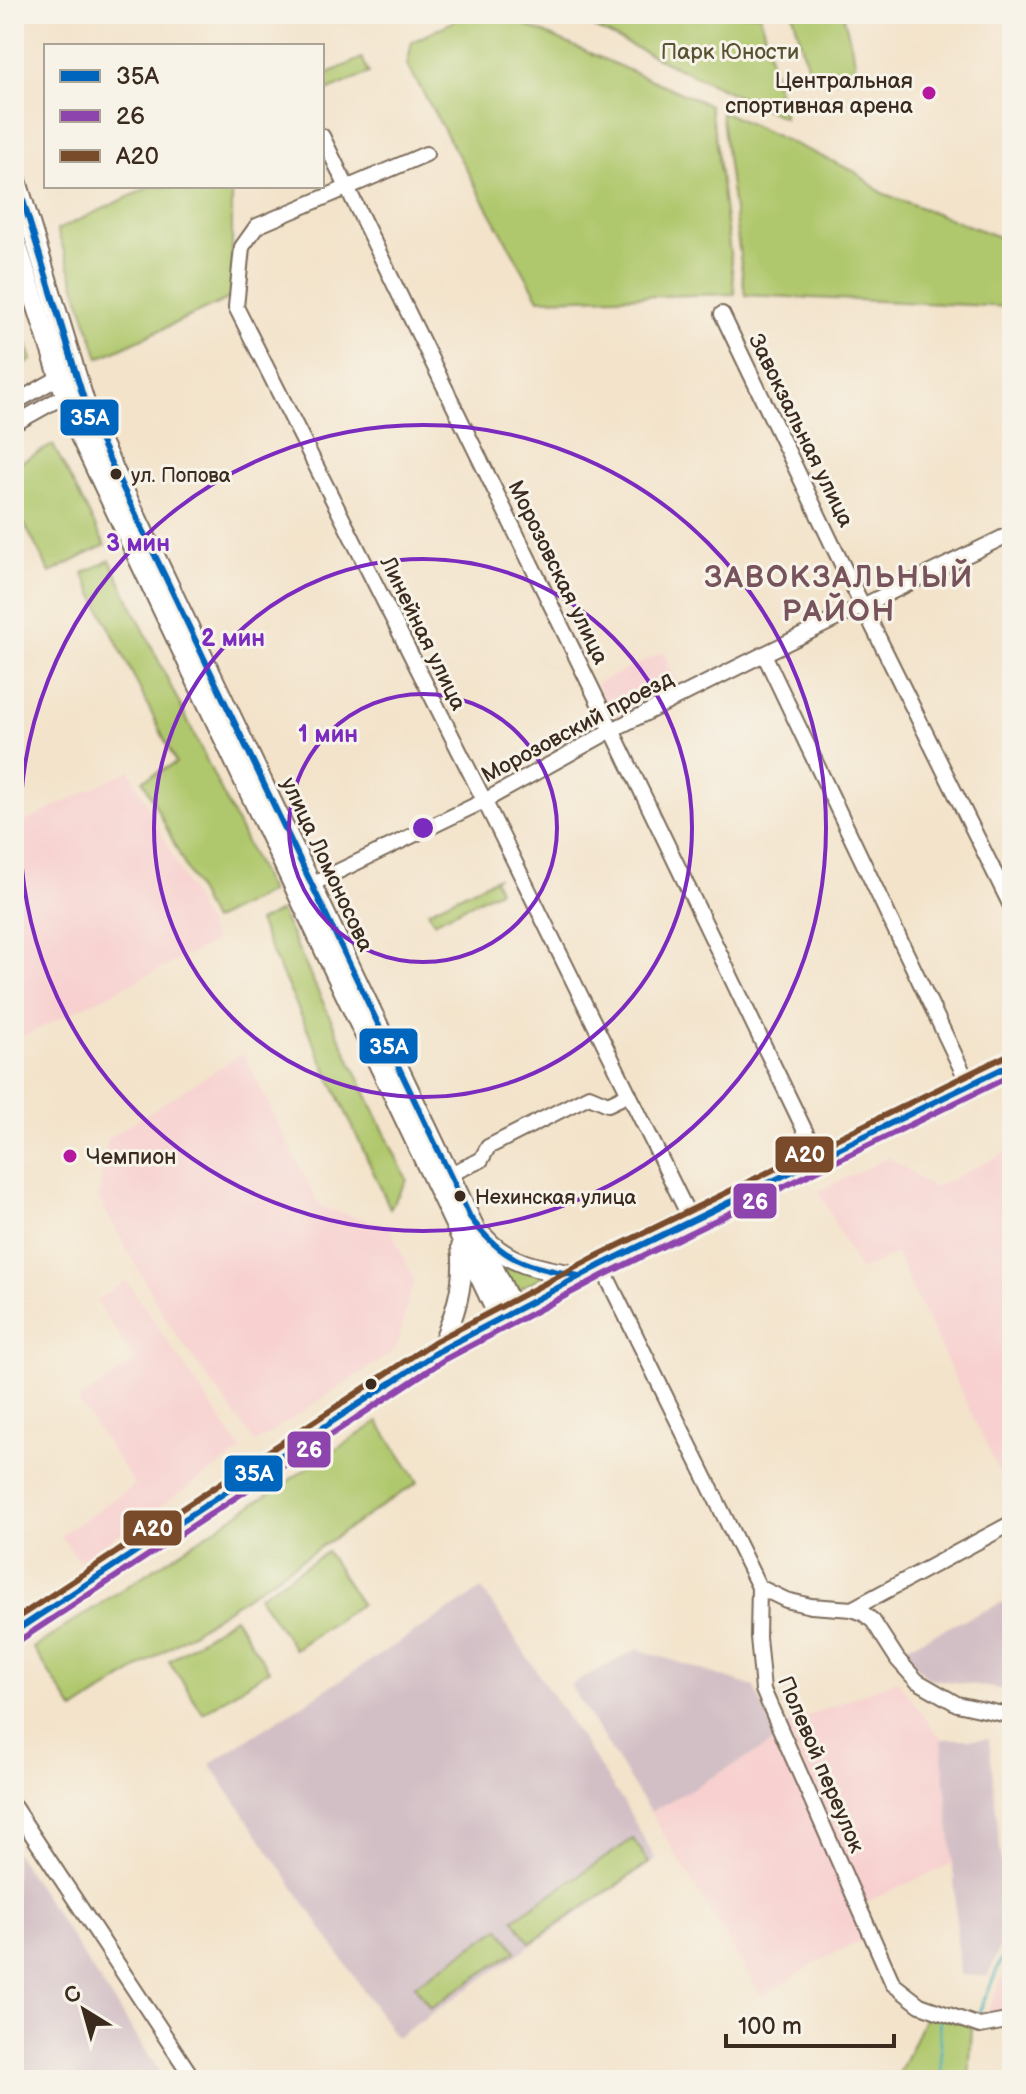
<svg xmlns="http://www.w3.org/2000/svg" width="1026" height="2094" font-family="'Balsamiq Sans',sans-serif">
<style>
.built{fill:#f7d0cf}
.industrial{fill:#d2bec5}
.green{fill:#b0c86d;stroke:#767946;stroke-width:2}
.lines{fill:none;stroke-linecap:round;stroke-linejoin:round}
.stream{stroke:#3daeb6;stroke-width:3}
.minor-casing{stroke:#7b6b5a;stroke-width:18}
.major-casing{stroke:#7b6b5a;stroke-width:22}
.minor{stroke:#fff;stroke-width:14}
.major{stroke:#fff;stroke-width:18}
.bus-1-casing{stroke:#f7f3e8;stroke-width:12}
.bus-2-casing{stroke:#f7f3e8;stroke-width:12}
.bus-3-casing{stroke:#f7f3e8;stroke-width:12}
.bus-1{stroke:#0065bd;stroke-width:6}
.bus-2{stroke:#8e44ad;stroke-width:6}
.bus-3{stroke:#7a4b2a;stroke-width:6}
.ring{fill:none;stroke:#7b2cbf;stroke-width:4}
.poi-dot{fill:#b5179e;stroke:#f7f3e8;stroke-width:3}
.bus-dot{fill:#3b2a1e;stroke:#f7f3e8;stroke-width:3}
.labels{text-anchor:middle;stroke-width:6;stroke-linejoin:round;paint-order:stroke}
.bus-label{font-size:20px;fill:#3b2a1e;stroke:#f7f3e8;text-anchor:start}
.park-label{font-size:22px;fill:#585232;stroke:#f7f3e8}
.poi-label{font-size:22px;fill:#3b2a1e;stroke:#f7f3e8;text-anchor:end}
.street-label{font-size:22px;fill:#3b2a1e;stroke:#f7f3e8}
.district-label{font-size:30px;font-weight:bold;letter-spacing:2px;fill:#77535b;stroke:#f7f3e8}
.centre{fill:#7b2cbf;stroke:#f7f3e8;stroke-width:4}
.ring-label{font-size:24px;text-anchor:middle;font-weight:bold;fill:#7b2cbf;stroke:#f7f3e8;stroke-width:6;stroke-linejoin:round;paint-order:stroke}
.line-badge{stroke:#f7f3e8;stroke-width:3}
.badge-label{font-size:22px;text-anchor:middle;font-weight:bold;fill:#fff}
</style>
<rect width="100%" height="100%" fill="#f7f3e8"/>
<filter id="ink" filterUnits="userSpaceOnUse"><feTurbulence type="fractalNoise" baseFrequency=".0125" numOctaves="2"/><feDisplacementMap in="SourceGraphic" scale="16" xChannelSelector="R" yChannelSelector="G"/><feConvolveMatrix kernelMatrix="1 2 1 2 8 2 1 2 1" color-interpolation-filters="sRGB"/></filter>
<filter id="wash" filterUnits="userSpaceOnUse"><feTurbulence type="fractalNoise" baseFrequency=".006" numOctaves="4" result="noise"/><feDisplacementMap in="SourceGraphic" scale="32" xChannelSelector="R" yChannelSelector="G"/><feGaussianBlur stdDeviation="1.8" result="paint"/><feColorMatrix in="noise" values="0 0 0 0 0 0 0 0 0 0 0 0 0 0 0 0 0 1.4 0 .05"/><feComposite in="paint" operator="in"/></filter>
<g filter="url(#wash)">
<rect width="100%" height="100%" fill="#f3e3ca"/>
<g class="built">
<polygon points="663,652 681,690 615,723 596,684"/>
<polygon points="130,770 215,942 14,1041 14,827"/>
<polygon points="243,1053 320,1207 389,1226 414,1280 396,1350 255,1443 168,1323 99,1199 107,1139"/>
<polygon points="1012,1150 1012,1499 896,1254 859,1271 819,1191 889,1157 933,1188"/>
<polygon points="126,1280 242,1451 79,1561 61,1535 135,1485 78,1401 136,1361 96,1301"/>
<polygon points="897,1680 941,1739 953,1863 864,1903 785,1725"/>
<polygon points="778,1740 867,1938 821,1960 762,1997 650,1812"/>
<polygon points="1012,1956 1012,2010 988,2011"/>
</g>
<g class="industrial">
<polygon points="482,1589 625,1805 656,1860 396,2038 210,1764"/>
<polygon points="1012,1598 1012,1691 928,1678 901,1649"/>
<polygon points="638,1649 754,1687 778,1740 650,1812 570,1685"/>
<polygon points="941,1739 989,1739 1008,1927 988,1976 959,1975 953,1863"/>
<polygon points="15,1852 165,2080 14,2080"/>
</g>
<g class="green">
<polygon points="468,14 500,14 709,105 715,134 735,294 539,299 407,64 412,42"/>
<polygon points="565,14 760,14 784,118"/>
<path d="M793 14H843L855 60V69C848 76 831 83 820 81 814 81 813 77 809 72Z"/>
<polygon points="362,58 369,73 322,93 322,76"/>
<polygon points="721,111 854,171 882,193 1012,242 1012,307 745,295"/>
<polygon points="152,186 232,186 232,297 99,358 57,230"/>
<polygon points="14,305 32,360 14,370"/>
<polygon points="53,445 105,545 50,573 14,504 14,465"/>
<polygon points="110,560 270,892 212,921 143,780 176,763 83,573"/>
<polygon points="498,877 494,879 499,890 434,922 428,911"/>
<polygon points="280,911 407,1180 390,1208 258,922"/>
<polygon points="494,1255 544,1276 512,1293"/>
<polygon points="378,1422 418,1482 74,1711 33,1648"/>
<polygon points="327,1552 361,1604 294,1649 259,1596"/>
<polygon points="234,1617 269,1670 203,1713 169,1661"/>
<polygon points="633,1839 649,1863 530,1943 514,1919"/>
<polygon points="500,1928 516,1951 430,2008 415,1985"/>
<polygon points="926,2015 972,2025 969,2080 896,2080"/>
</g>
<g class="lines">
<g class="stream">
<polyline points="979,2012 1012,1935"/>
<polyline points="939,2020 942,2073 940,2080"/>
</g>
</g>
</g>
<g filter="url(#ink)">
<g class="lines">
<g class="minor-casing">
<g id="minor">
<polyline points="322,136 612,730 818,1158"/>
<polyline points="426,154 257,226 242,247 236,307 492,816 691,1220"/>
<polyline points="722,314 833,546 1012,908"/>
<polyline points="14,403 67,373"/>
<polyline points="14,424 73,391"/>
<polyline points="764,654 969,1085"/>
<polyline points="312,884 484,801 612,730 764,654 1012,533"/>
<polyline points="450,1174 481,1160 488,1147 589,1096 608,1104 629,1094"/>
<polyline points="601,1265 759,1587 758,1637 763,1690 893,1984 920,2005 980,2026 1012,2020"/>
<polyline points="759,1587 786,1600 811,1606 852,1609 863,1613 873,1621 898,1660 917,1681 957,1704 1012,1716"/>
<polyline points="852,1609 1012,1523"/>
<polyline points="14,1807 194,2080"/>
</g>
</g>
<g class="major-casing">
<g id="major">
<polyline points="14,171 90,419 514,1310"/>
<polyline points="14,235 75,426 499,1318"/>
<path d="M484 1237C510 1266 542 1269 579 1276"/>
<path d="M439 1351C454 1318 466 1284 461 1247"/>
<polyline points="14,1632 439,1351 601,1265 1012,1064"/>
</g>
</g>
<use href="#minor" class="minor"/>
<use href="#major" class="major"/>
<g class="bus-1-casing">
<g id="bus-1">
<path d="M14 171 90 419 470 1217C503 1262 526 1266 579 1276"/>
<polyline points="14,1632 439,1351 601,1265 1012,1064"/>
</g>
</g>
<g class="bus-2-casing">
<polyline id="bus-2" points="20,1640 444,1360 606,1274 1012,1075"/>
</g>
<g class="bus-3-casing">
<polyline id="bus-3" points="14,1620 434,1342 597,1256 1008,1055"/>
</g>
<use href="#bus-1" class="bus-1"/>
<use href="#bus-2" class="bus-2"/>
<use href="#bus-3" class="bus-3"/>
</g>
</g>
<g class="ring">
<circle cx="423" cy="828" r="134"/>
<circle cx="423" cy="828" r="269"/>
<circle cx="423" cy="828" r="403"/>
</g>
<g class="poi-dot">
<circle cx="929" cy="93" r="8"/>
<circle cx="70" cy="1156" r="8"/>
</g>
<g class="bus-dot">
<circle cx="116" cy="474" r="7"/>
<circle cx="460" cy="1196" r="7"/>
<circle cx="371" cy="1384" r="7"/>
</g>
<g class="labels">
<g class="bus-label">
<text x="131" y="482">ул. Попова</text>
<text x="475" y="1204">Нехинская улица</text>
</g>
<g class="park-label">
<text x="730" y="59">Парк Юности</text>
</g>
<g class="poi-label">
<text x="913" y="88">Центральная<tspan x="913" dy="25">спортивная арена</tspan></text>
<text x="86" y="1164" text-anchor="start">Чемпион</text>
</g>
<g class="street-label">
<text transform="translate(802 430) rotate(64)" y="8">Завокзальная улица</text>
<text transform="translate(559 572) rotate(64)" y="8">Морозовская улица</text>
<text transform="translate(424 633) rotate(64)" y="8">Линейная улица</text>
<text transform="translate(577 726) rotate(-28)" y="8">Морозовский проезд</text>
<text transform="translate(328 864) rotate(65)" y="8">улица Ломоносова</text>
<text transform="translate(822 1764) rotate(67)" y="8">Полевой переулок</text>
</g>
<g class="district-label">
<text x="839" y="587">ЗАВОКЗАЛЬНЫЙ<tspan x="839" dy="34">РАЙОН</tspan></text>
</g>
</g>
<circle cx="423" cy="828" r="12" class="centre"/>
<g class="ring-label">
<text x="138" y="551">3 мин</text>
<text x="233" y="646">2 мин</text>
<text x="328" y="742">1 мин</text>
</g>
<g class="line-badge">
<rect x="59" y="398" width="61" height="39" rx="8" fill="#0065bd"/>
<rect x="358" y="1027" width="61" height="38" rx="8" fill="#0065bd"/>
<rect x="774" y="1135" width="61" height="39" rx="8" fill="#7a4b2a"/>
<rect x="732" y="1182" width="46" height="38" rx="8" fill="#8e44ad"/>
<rect x="286" y="1430" width="46" height="39" rx="8" fill="#8e44ad"/>
<rect x="223" y="1454" width="61" height="39" rx="8" fill="#0065bd"/>
<rect x="122" y="1509" width="61" height="38" rx="8" fill="#7a4b2a"/>
</g>
<g class="badge-label">
<text x="90" y="425">35А</text>
<text x="389" y="1054">35А</text>
<text x="805" y="1162">А20</text>
<text x="755" y="1209">26</text>
<text x="309" y="1457">26</text>
<text x="254" y="1481">35А</text>
<text x="153" y="1536">А20</text>
</g>
<rect width="1026" height="2094" fill="none" stroke="#f7f3e8" stroke-width="48"/>
<rect x="44" y="44" width="280" height="144" fill="#f7f3e8" stroke="#aca397" stroke-width="2"/>
<rect x="60" y="70" width="40" height="12" fill="#0065bd" stroke="#aca397" stroke-width="2"/>
<text x="116" y="84" font-size="24" fill="#3b2a1e">35А</text>
<rect x="60" y="110" width="40" height="12" fill="#8e44ad" stroke="#aca397" stroke-width="2"/>
<text x="116" y="124" font-size="24" fill="#3b2a1e">26</text>
<rect x="60" y="150" width="40" height="12" fill="#7a4b2a" stroke="#aca397" stroke-width="2"/>
<text x="116" y="164" font-size="24" fill="#3b2a1e">А20</text>
<g transform="translate(84 2010) rotate(323)" stroke="#f7f3e8" stroke-width="6" paint-order="stroke">
<path d="M0-6L14 30L0 20L-14 30Z" fill="#3b2a1e"/>
<text y="-12" font-size="22" font-weight="bold" text-anchor="middle" fill="#3b2a1e">С</text>
</g>
<path d="M726 2034v12h168v-12" fill="none" stroke="#3b2a1e" stroke-width="4"/>
<text x="738" y="2034" font-size="24" fill="#3b2a1e" stroke="#f7f3e8" stroke-width="6" paint-order="stroke">100 m</text>
</svg>
